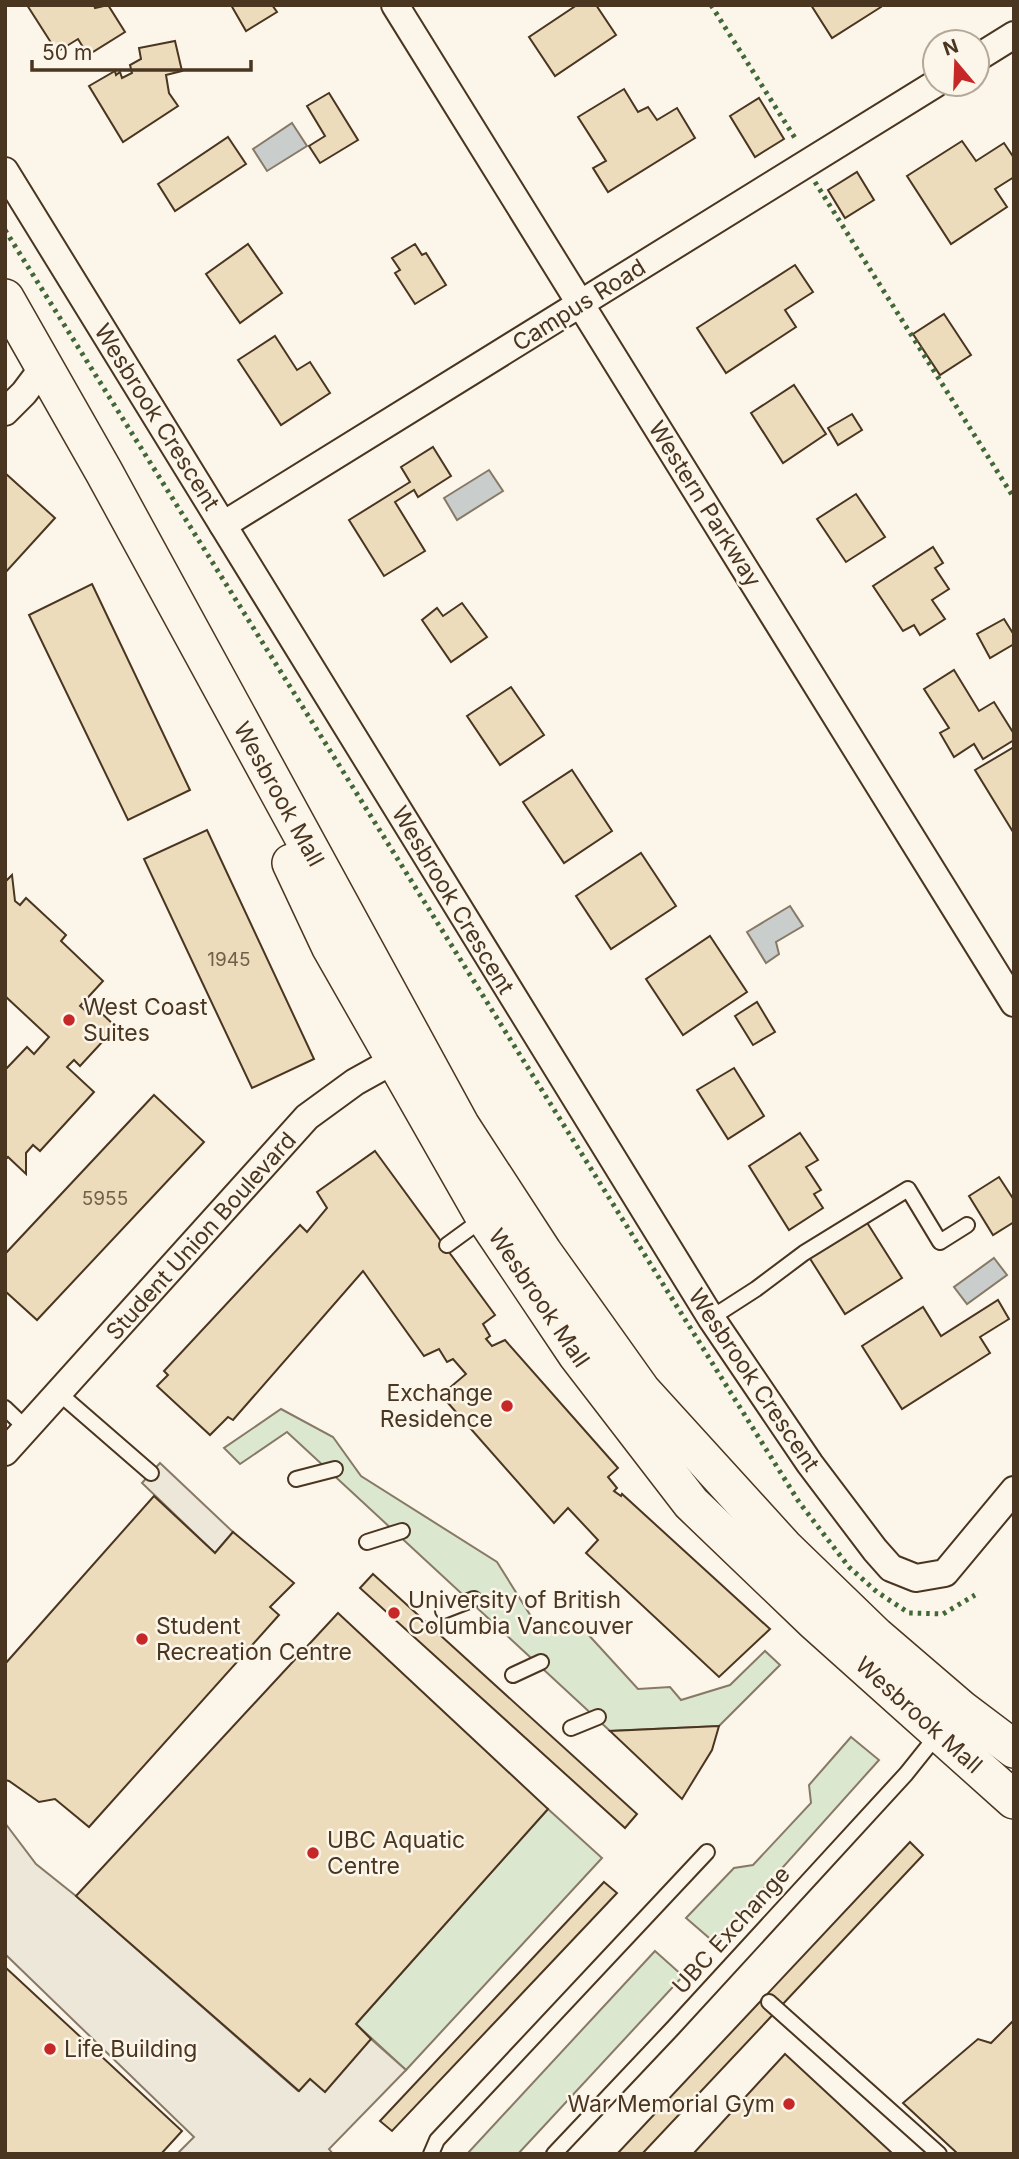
<svg xmlns="http://www.w3.org/2000/svg" width="1019" height="2159" font-family="Inter,sans-serif">
<style>
.green{fill:#dce7d0;stroke:#887966;stroke-width:2}
.parking{fill:#ede7d9;stroke:#887966;stroke-width:2}
.water{fill:#c9cecd;stroke:#887966;stroke-width:2}
.building{fill:#ecdcbc;stroke:#4a3520;stroke-width:2}
.lines{fill:none;stroke-linecap:round;stroke-linejoin:round}
.service-casing{stroke:#4a3520;stroke-width:18}
.minor-casing{stroke:#4a3520;stroke-width:30}
.secondary-casing{stroke:#4a3520;stroke-width:40}
.service{stroke:#fbf6e9;stroke-width:14}
.minor{stroke:#fbf6e9;stroke-width:26}
.secondary{stroke:#fbf6e9;stroke-width:37}
.hedge{stroke:#436837;stroke-width:5;stroke-dasharray:3.5 5;stroke-linecap:butt}
.poi-dot{fill:#c62828;stroke:#fbf6e9;stroke-width:2.5}
.labels{text-anchor:middle;stroke-width:5;stroke-linejoin:round;paint-order:stroke}
.number-label{font-size:19px;fill:#725f47}
.street-label{font-size:23px;fill:#4a3520;stroke:#fbf6e9}
.poi-label{font-size:23px;fill:#4a3520;stroke:#fbf6e9;text-anchor:start}
</style>
<rect width="100%" height="100%" fill="#fbf6e9"/>
<g class="green">
<polygon points="281,1409 333,1437 361,1476 497,1562 534,1621 585,1631 638,1689 670,1687 681,1700 730,1685 765,1651 780,1665 719,1726 610,1731 287,1432 240,1464 224,1448"/>
<polygon points="851,1737 879,1760 715,1943 686,1918 734,1868 753,1865 811,1803 809,1785"/>
<polygon points="548,1809 602,1858 406,2070 356,2024"/>
<polygon points="655,1951 683,1976 518,2154 467,2154"/>
</g>
<g class="parking">
<polygon points="160,1463 233,1532 215,1553 142,1483"/>
<polygon points="5,1823 36,1864 76,1896 298,2091 310,2079 371,2039 406,2070 329,2149 333,2154 177,2154 194,2137 5,1954"/>
</g>
<g class="water">
<polygon points="292,123 307,146 267,171 253,149"/>
<polygon points="489,470 503,491 457,520 444,498"/>
<polygon points="790,906 803,926 776,942 779,954 766,963 747,932"/>
<polygon points="994,1258 1007,1275 967,1304 954,1287"/>
</g>
<g class="building">
<polygon points="27,5 94,5 95,8 108,5 125,32 88,55 78,39 57,52"/>
<polygon points="231,5 272,5 277,12 246,31"/>
<polygon points="577,5 596,5 616,35 555,76 529,37"/>
<polygon points="811,5 880,5 881,7 832,38"/>
<polygon points="175,41 182,71 166,75 169,93 178,106 123,142 89,86 115,71 116,75 120,72 122,78 132,73 130,65 141,59 139,48"/>
<polygon points="624,89 638,112 648,107 657,120 677,108 695,138 608,192 593,168 606,161 578,117"/>
<polygon points="329,93 358,140 320,163 309,146 325,136 307,106"/>
<polygon points="759,98 784,139 755,157 730,116"/>
<polygon points="228,137 246,164 175,211 158,184"/>
<polygon points="962,141 976,161 1004,143 1014,158 1014,177 995,189 1007,207 951,244 907,176"/>
<polygon points="857,172 874,200 845,218 828,190"/>
<polygon points="248,244 282,293 240,323 206,274"/>
<polygon points="415,244 422,255 426,253 446,285 415,304 395,273 400,270 392,258"/>
<polygon points="795,265 813,292 785,310 796,327 726,373 697,328"/>
<polygon points="944,314 971,355 940,375 913,334"/>
<polygon points="275,336 297,370 310,362 330,393 281,425 238,360"/>
<polygon points="794,385 826,434 783,463 751,413"/>
<polygon points="852,414 862,430 838,445 828,428"/>
<polygon points="433,447 451,476 418,497 414,490 395,502 425,551 384,576 349,520 410,482 401,467"/>
<polygon points="5,473 55,518 5,573"/>
<polygon points="856,494 885,537 846,562 817,519"/>
<polygon points="933,547 943,563 935,568 949,589 932,600 945,619 920,635 914,625 903,631 873,586"/>
<polygon points="92,584 190,790 128,820 29,615"/>
<polygon points="462,603 487,637 451,662 422,620 437,608 443,616"/>
<polygon points="1004,619 1014,635 1014,644 990,658 977,634"/>
<polygon points="954,670 979,711 994,702 1014,734 1014,740 983,759 974,744 954,757 940,733 949,728 924,689"/>
<polygon points="511,687 544,735 500,765 467,716"/>
<polygon points="1014,747 1014,831 1013,832 975,770"/>
<polygon points="572,770 612,831 564,863 523,802"/>
<polygon points="207,830 314,1059 252,1088 144,859"/>
<polygon points="641,853 676,906 611,949 576,896"/>
<polygon points="12,875 15,901 20,905 26,898 66,935 61,941 103,981 80,1006 87,1012 94,1006 116,1027 80,1066 74,1060 67,1067 94,1092 40,1151 33,1145 26,1153 26,1174 8,1157 5,1160 5,1070 27,1047 34,1054 49,1037 5,996 5,882"/>
<polygon points="710,936 747,992 683,1035 646,979"/>
<polygon points="757,1002 775,1032 753,1045 735,1016"/>
<polygon points="734,1068 764,1116 728,1139 697,1090"/>
<polygon points="154,1095 204,1142 37,1320 5,1291 5,1254"/>
<polygon points="800,1133 818,1160 806,1167 821,1190 814,1194 823,1208 789,1230 749,1166"/>
<polygon points="375,1151 495,1315 483,1324 490,1336 486,1339 492,1346 505,1340 618,1468 608,1477 617,1488 614,1491 621,1496 622,1494 770,1629 719,1677 586,1553 598,1540 568,1508 554,1523 441,1395 466,1374 453,1359 447,1362 439,1349 424,1356 363,1271 233,1420 228,1417 210,1435 157,1386 168,1375 164,1371 300,1225 307,1232 327,1208 317,1192"/>
<polygon points="999,1177 1014,1200 1014,1222 993,1235 969,1196"/>
<polygon points="866,1221 902,1278 845,1314 809,1257"/>
<polygon points="998,1300 1009,1319 980,1337 990,1353 902,1409 862,1346 923,1307 941,1336"/>
<polygon points="154,1496 215,1553 233,1532 294,1583 270,1607 279,1615 89,1827 55,1799 39,1802 9,1781 5,1780 5,1664"/>
<polygon points="373,1574 637,1814 625,1828 360,1588"/>
<polygon points="338,1613 548,1809 356,2024 371,2039 325,2092 310,2079 299,2091 76,1896"/>
<polygon points="719,1726 712,1750 682,1799 610,1731"/>
<polygon points="910,1842 923,1855 642,2154 617,2154"/>
<polygon points="604,1882 617,1893 392,2131 380,2121"/>
<polygon points="5,1967 182,2131 161,2154 5,2154"/>
<polygon points="1014,2020 1014,2154 958,2154 903,2103 978,2039 991,2043"/>
<polygon points="785,2054 893,2154 693,2154"/>
</g>
<g class="lines">
<g class="service-casing">
<g id="service">
<polyline points="447,1245 484,1218"/>
<polyline points="711,1318 756,1289 804,1253 908,1189 940,1242 967,1225"/>
<polyline points="60,1394 151,1473"/>
<polyline points="5,1408 27,1429"/>
<polyline points="296,1479 335,1469"/>
<polyline points="367,1542 402,1531"/>
<polyline points="443,1611 474,1599"/>
<polyline points="513,1675 541,1662"/>
<polyline points="571,1728 598,1717"/>
<polyline points="769,2002 939,2154"/>
<polyline points="431,2154 437,2140 707,1852"/>
<polyline points="554,2154 673,2028 906,1774 938,1734"/>
</g>
</g>
<g class="minor-casing">
<g id="minor">
<polyline points="395,5 1014,1003"/>
<polyline points="977,58 1014,35"/>
<polyline points="5,171 711,1318 810,1464 875,1550 891,1568 916,1578 945,1573 1014,1490"/>
<polyline points="5,412 24,393 45,365"/>
<polyline points="223,525 935,84"/>
<polyline points="5,1452 307,1117 355,1082 409,1052"/>
</g>
</g>
<g class="secondary-casing">
<g id="secondary">
<polyline points="5,298 104,472 461,1126 543,1252 642,1391 784,1547 876,1636 961,1709 1014,1749"/>
<polyline points="291,863 330,946 485,1218 577,1355 691,1503 814,1621 1014,1800"/>
</g>
</g>
<use href="#service" class="service"/>
<use href="#minor" class="minor"/>
<use href="#secondary" class="secondary"/>
<g class="hedge">
<polyline points="711,5 795,138"/>
<polyline points="815,182 1014,498"/>
<polyline points="5,230 799,1502 849,1567 877,1592 909,1613 943,1614 975,1595"/>
</g>
</g>
<g class="poi-dot">
<circle cx="69" cy="1020" r="7"/>
<circle cx="507" cy="1406" r="7"/>
<circle cx="394" cy="1613" r="7"/>
<circle cx="142" cy="1639" r="7"/>
<circle cx="313" cy="1853" r="7"/>
<circle cx="50" cy="2049" r="7"/>
<circle cx="789" cy="2104" r="7"/>
</g>
<g class="labels">
<g class="number-label">
<text x="229" y="966">1945</text>
<text x="105" y="1205">5955</text>
</g>
<g class="street-label">
<text transform="translate(579 305) rotate(-32)" y="8">Campus Road</text>
<text transform="translate(157 417) rotate(58)" y="8">Wesbrook Crescent</text>
<text transform="translate(705 504) rotate(58)" y="8">Western Parkway</text>
<text transform="translate(279 794) rotate(61)" y="8">Wesbrook Mall</text>
<text transform="translate(453 900) rotate(59)" y="8">Wesbrook Crescent</text>
<text transform="translate(201 1236) rotate(-48)" y="8">Student Union Boulevard</text>
<text transform="translate(539 1298) rotate(56)" y="8">Wesbrook Mall</text>
<text transform="translate(754 1380) rotate(56)" y="8">Wesbrook Crescent</text>
<text transform="translate(919 1715) rotate(42)" y="8">Wesbrook Mall</text>
<text transform="translate(731 1930) rotate(-48)" y="8">UBC Exchange</text>
</g>
<g class="poi-label">
<text x="83" y="1015">West Coast<tspan x="83" dy="26">Suites</tspan></text>
<text x="493" y="1401" text-anchor="end">Exchange<tspan x="493" dy="26">Residence</tspan></text>
<text x="408" y="1608">University of British<tspan x="408" dy="26">Columbia Vancouver</tspan></text>
<text x="156" y="1634">Student<tspan x="156" dy="26">Recreation Centre</tspan></text>
<text x="327" y="1848">UBC Aquatic<tspan x="327" dy="26">Centre</tspan></text>
<text x="64" y="2057">Life Building</text>
<text x="775" y="2112" text-anchor="end">War Memorial Gym</text>
</g>
</g>
<rect width="1019" height="2159" fill="none" stroke="#4a3520" stroke-width="14"/>
<g transform="translate(956 63) rotate(341)"><circle r="33" fill="#fbf6e9" stroke="#b4a999" stroke-width="2"/>
<path d="M0-5L12 26L0 18L-12 26Z" fill="#c62828"/>
<text y="-10" font-size="19" font-weight="bold" text-anchor="middle" fill="#4a3520">N</text>
</g>
<path d="M32 60v10h219v-10" fill="none" stroke="#4a3520" stroke-width="3.5"/>
<text x="42" y="60" font-size="21" fill="#4a3520" stroke="#fbf6e9" stroke-width="5" paint-order="stroke">50 m</text>
</svg>
